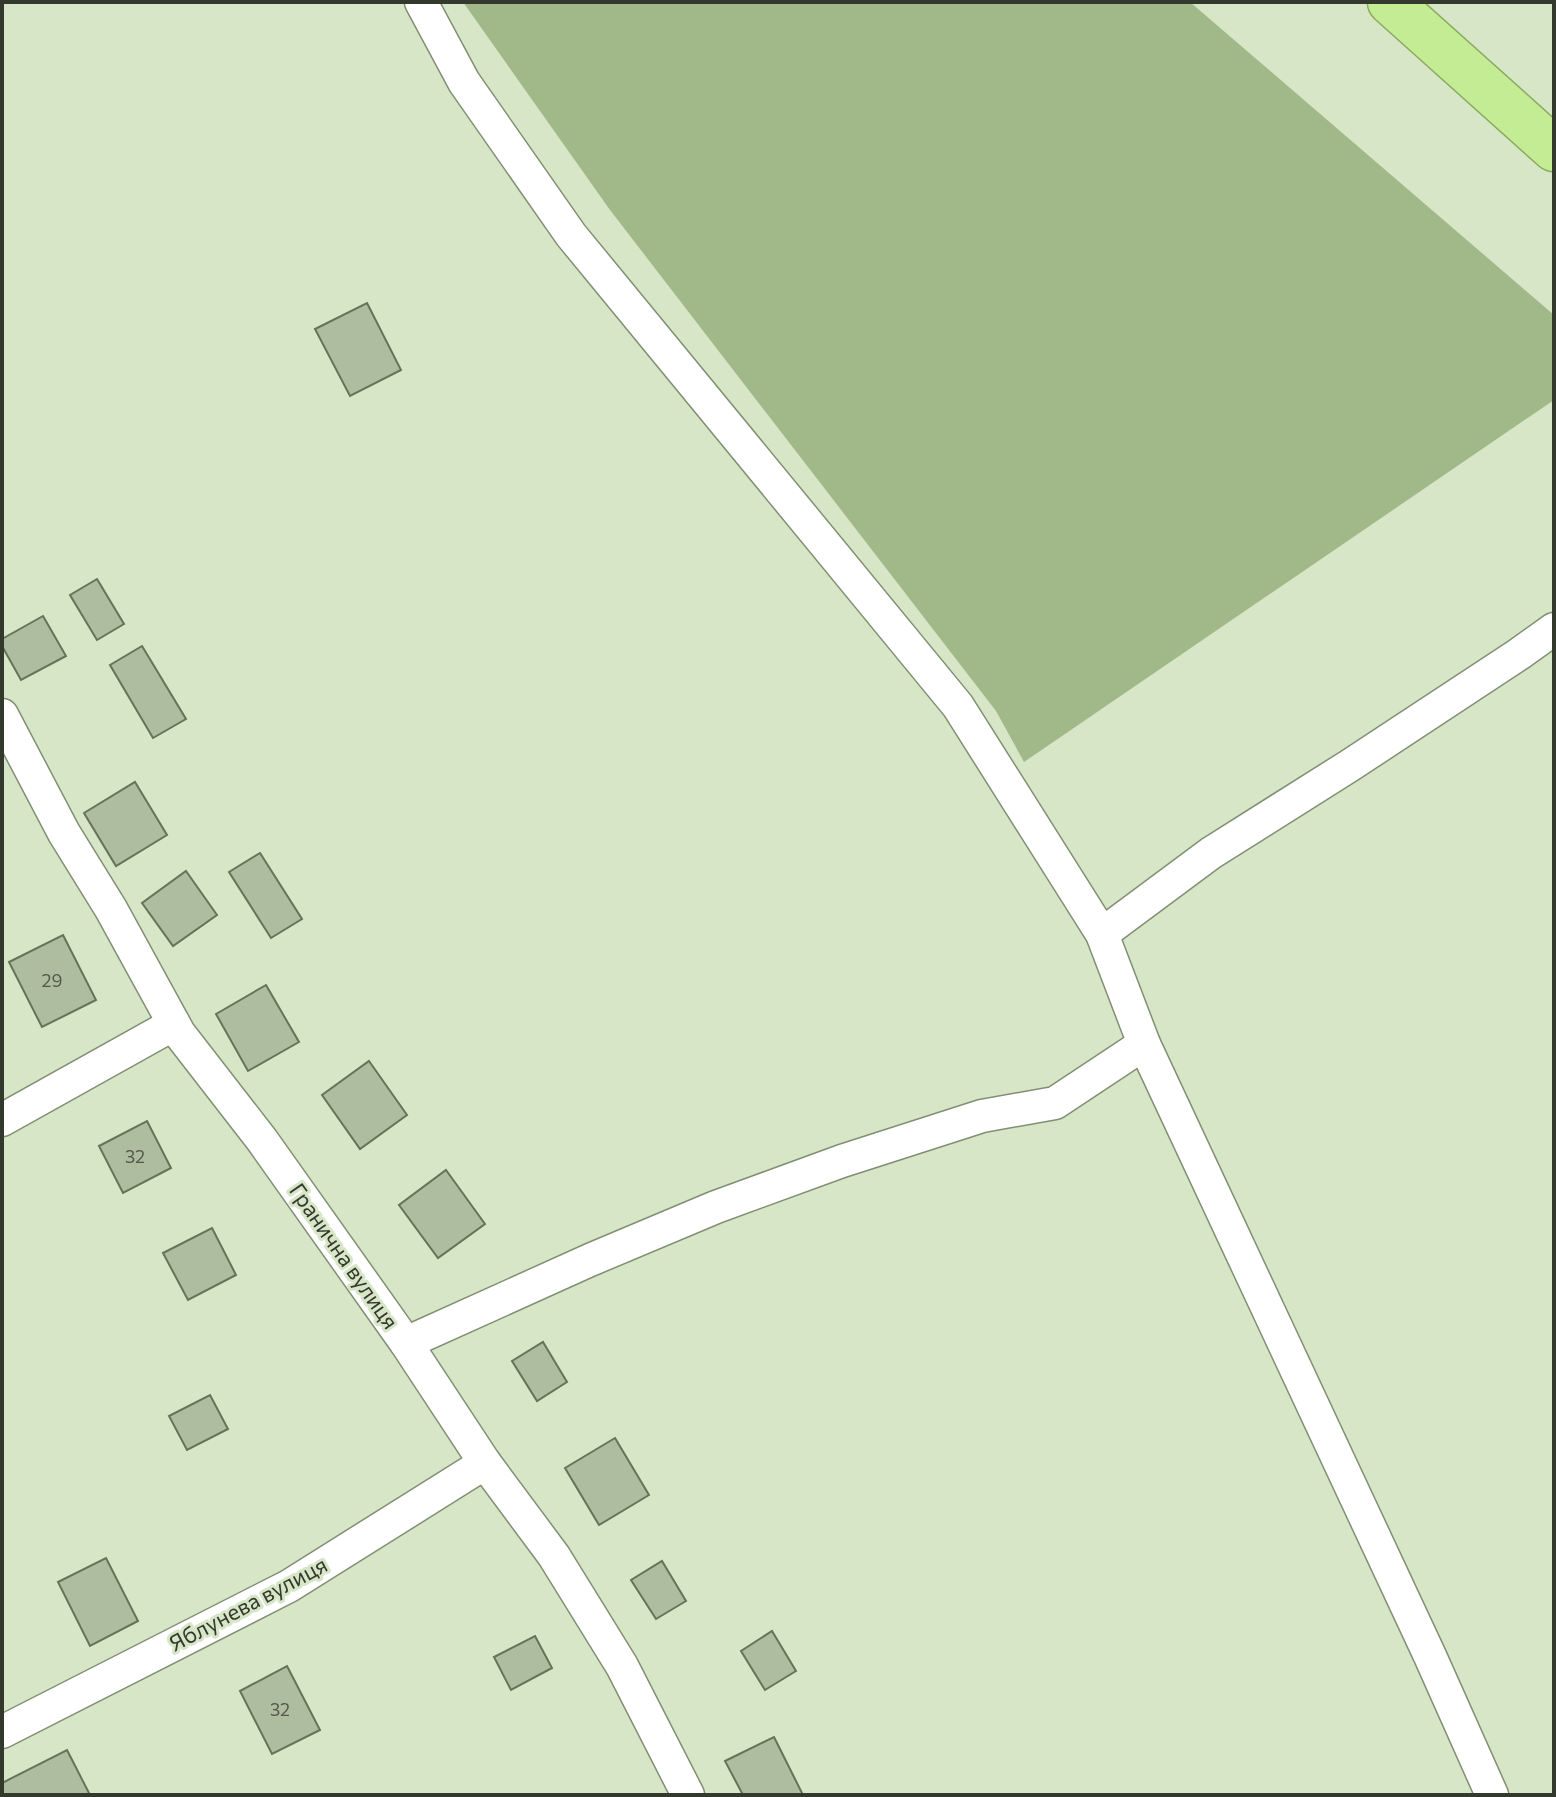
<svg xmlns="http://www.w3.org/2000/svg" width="1556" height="1797" font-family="Commissioner,sans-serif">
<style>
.green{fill:#a1b988}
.building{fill:#aebd9f;stroke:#657357;stroke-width:2}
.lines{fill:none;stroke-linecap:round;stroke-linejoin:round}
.minor-casing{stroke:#818f73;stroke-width:35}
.trunk-casing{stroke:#88ab5f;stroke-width:47}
.minor{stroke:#fff;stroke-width:32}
.trunk{stroke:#c4ec94;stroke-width:44}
.labels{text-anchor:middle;stroke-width:6;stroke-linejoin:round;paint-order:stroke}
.number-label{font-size:18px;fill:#525a49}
.street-label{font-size:22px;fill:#33392c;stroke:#d7e6c7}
</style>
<rect width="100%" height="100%" fill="#d7e6c7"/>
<polygon class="green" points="463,2 1190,2 1554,315 1554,400 1024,762 996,711 610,210"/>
<g class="building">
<polygon points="367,303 401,370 350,396 315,329"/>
<polygon points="97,579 124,624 97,640 70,595"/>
<polygon points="43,616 66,656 21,680 2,646 2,639"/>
<polygon points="142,646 186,719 153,738 110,665"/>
<polygon points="135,782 167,835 116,866 84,813"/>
<polygon points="260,853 302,919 271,938 229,872"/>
<polygon points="186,871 217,915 173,946 142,903"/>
<polygon points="63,935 96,1000 42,1027 9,962"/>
<polygon points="266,985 299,1042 248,1071 216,1014"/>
<polygon points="369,1061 407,1115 360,1149 322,1095"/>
<polygon points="147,1121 171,1168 123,1193 99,1146"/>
<polygon points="446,1170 485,1224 438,1258 399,1205"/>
<polygon points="212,1228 236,1275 188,1300 163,1253"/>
<polygon points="543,1342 567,1382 537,1401 512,1361"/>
<polygon points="210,1395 228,1429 187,1450 169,1416"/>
<polygon points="615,1438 649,1495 599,1525 565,1468"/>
<polygon points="106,1558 138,1621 90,1646 58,1582"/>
<polygon points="662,1561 686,1601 656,1619 631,1580"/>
<polygon points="772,1631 796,1671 765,1690 741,1651"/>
<polygon points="535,1636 552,1668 511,1690 494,1657"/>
<polygon points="287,1666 320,1730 272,1754 240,1691"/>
<polygon points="774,1737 803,1795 743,1795 725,1761"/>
<polygon points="67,1750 90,1795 2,1795 2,1783"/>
</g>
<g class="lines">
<g class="minor-casing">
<g id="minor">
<polyline points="421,2 464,82 571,235 958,706 1102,934 1144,1044 1430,1656 1492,1795"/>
<polyline points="2,715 64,833 111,909 179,1033 262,1140 406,1343 485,1463 554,1556 622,1666 688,1795"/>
<polyline points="1102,934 1211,853 1349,766 1519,654 1554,629"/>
<polyline points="2,1120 174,1024"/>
<polyline points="406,1343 590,1260 716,1207 842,1161 982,1116 1055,1103 1144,1044"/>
<polyline points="2,1732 289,1586 485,1463"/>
</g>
</g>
<g class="trunk-casing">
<polyline id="trunk" points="1390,2 1554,149"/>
</g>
<use href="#minor" class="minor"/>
<use href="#trunk" class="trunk"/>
</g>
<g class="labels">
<g class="number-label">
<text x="52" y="987">29</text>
<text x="135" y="1163">32</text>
<text x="280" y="1716">32</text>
</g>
<g class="street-label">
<text transform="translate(344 1256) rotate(55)" y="8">Гранична вулиця</text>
<text transform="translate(248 1604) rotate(-28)" y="8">Яблунева вулиця</text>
</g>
</g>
<rect width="1556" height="1797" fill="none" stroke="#33392c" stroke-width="8"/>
</svg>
